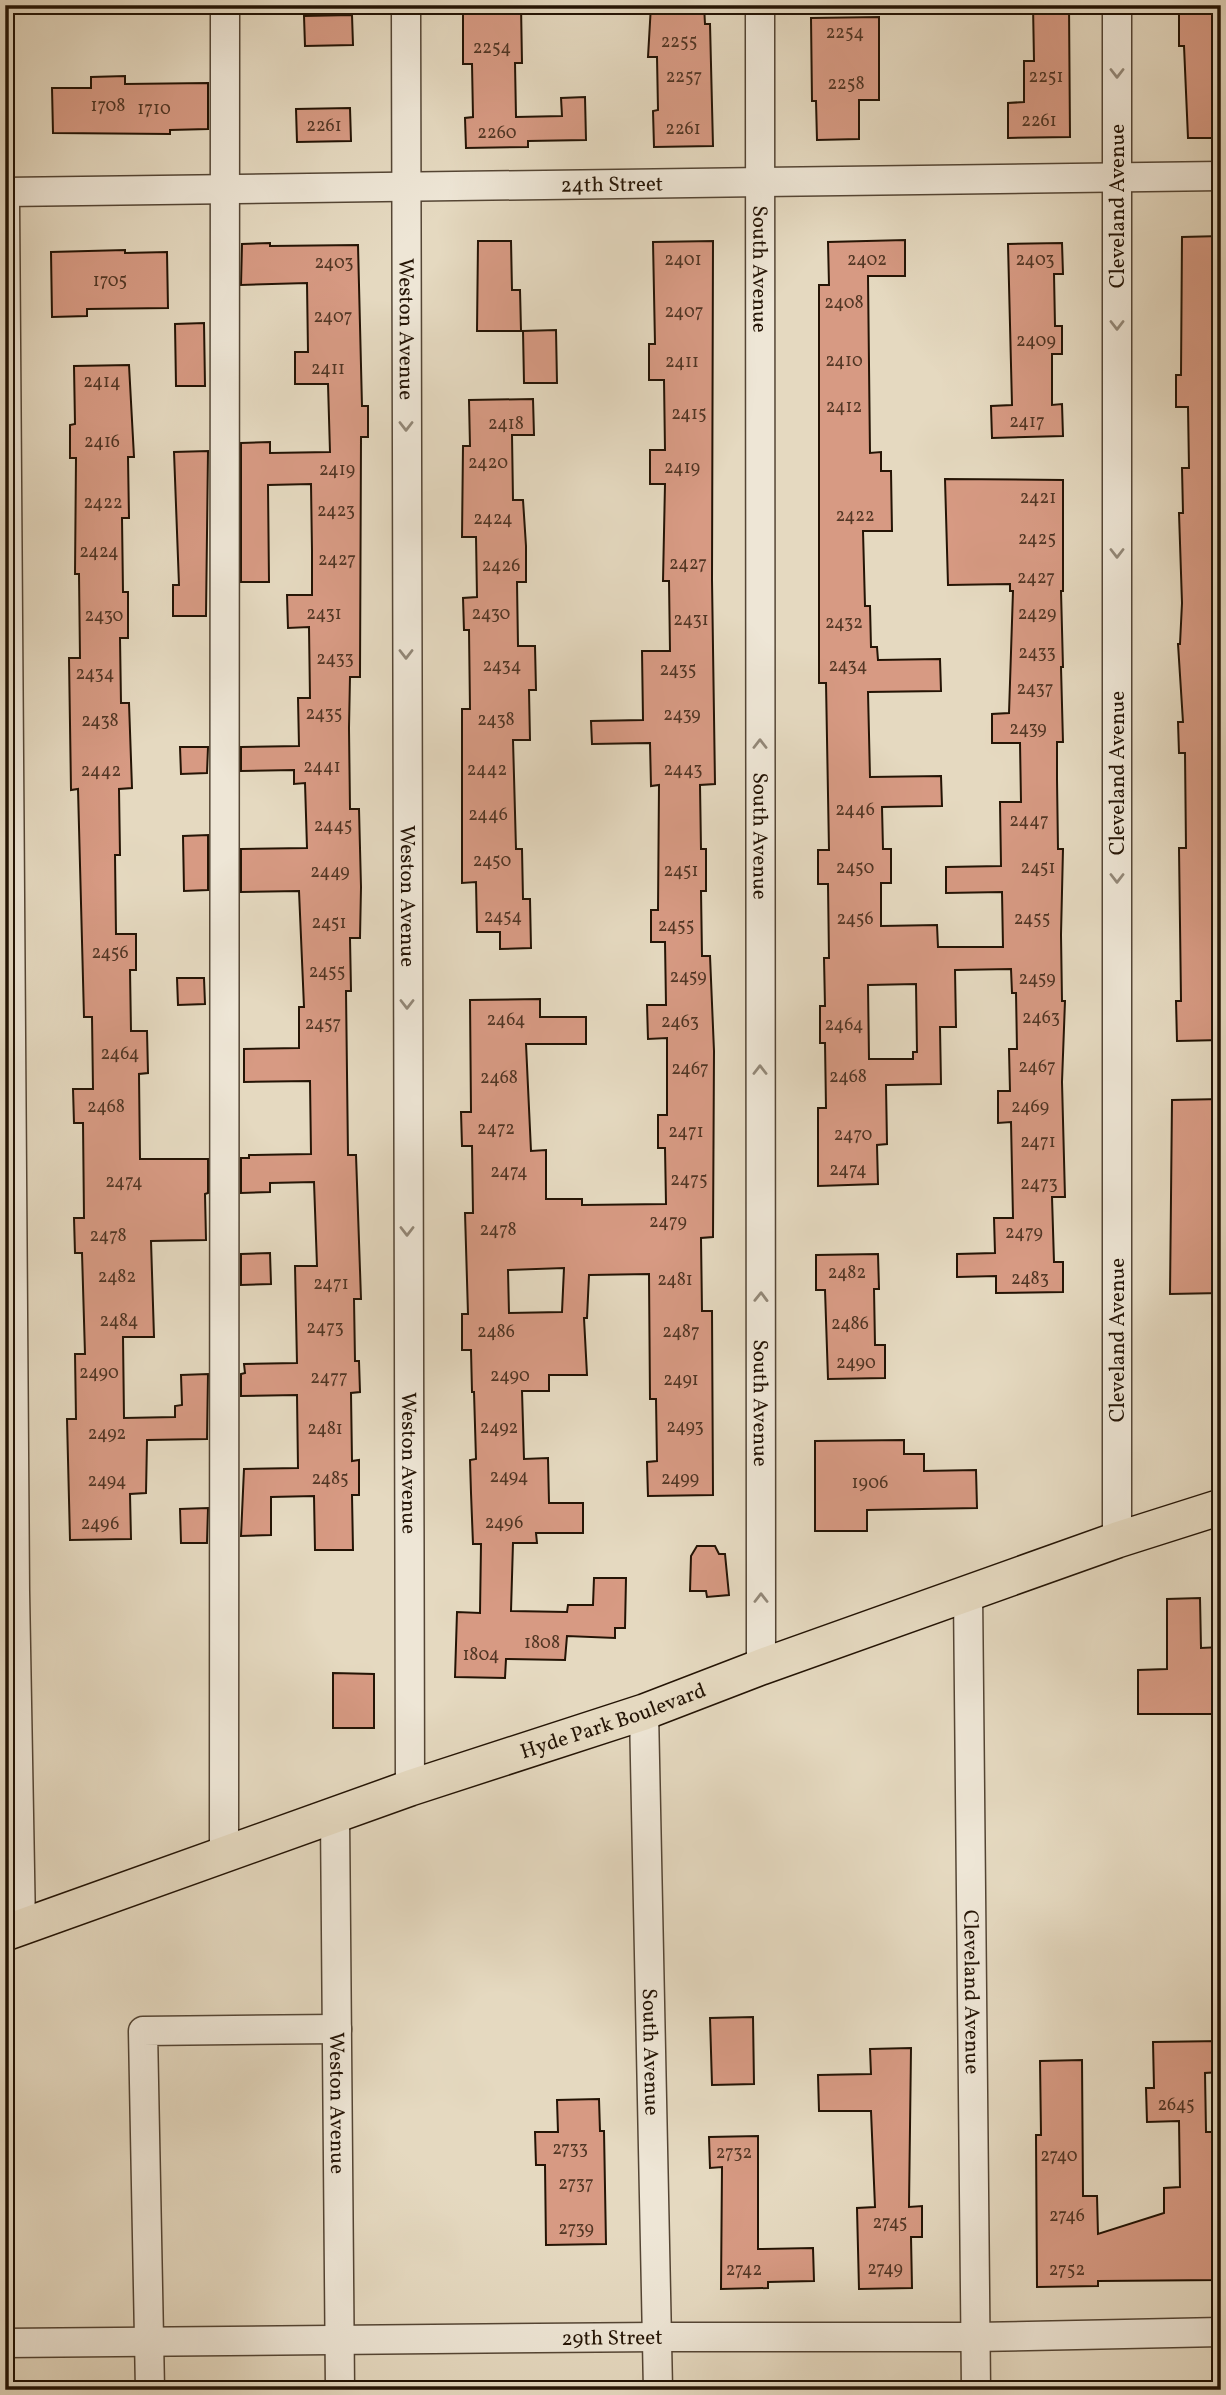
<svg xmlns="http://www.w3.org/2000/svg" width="1226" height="2395" font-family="Vollkorn,serif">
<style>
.building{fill:#d79a83;stroke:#241405;stroke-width:2;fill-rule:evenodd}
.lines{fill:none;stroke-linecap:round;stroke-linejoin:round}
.minor-casing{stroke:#544534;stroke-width:31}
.major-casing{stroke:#241405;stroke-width:38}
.minor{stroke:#eee6d6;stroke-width:28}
.major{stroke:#e5d9c0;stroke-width:35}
.oneway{stroke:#938878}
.labels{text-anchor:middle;stroke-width:6;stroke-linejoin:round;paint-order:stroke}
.number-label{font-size:18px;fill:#513624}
.street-label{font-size:21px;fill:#241405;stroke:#eee6d6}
</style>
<rect width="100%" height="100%" fill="#e5d9c0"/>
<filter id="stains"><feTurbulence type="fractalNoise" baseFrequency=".00286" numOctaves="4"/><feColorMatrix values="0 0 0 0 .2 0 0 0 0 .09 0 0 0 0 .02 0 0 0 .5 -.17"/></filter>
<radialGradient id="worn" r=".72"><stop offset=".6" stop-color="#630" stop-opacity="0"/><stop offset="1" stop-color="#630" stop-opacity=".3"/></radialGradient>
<g class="building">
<polygon points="463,5 521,5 522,63 515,63 516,117 562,116 561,98 585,97 586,140 528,141 528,147 466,148 465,118 473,117 472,64 463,64"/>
<polygon points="651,5 704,5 705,24 710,24 713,146 654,147 653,111 658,110 657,57 648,57"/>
<polygon points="1033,5 1069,5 1070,137 1008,138 1008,103 1024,102 1024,61 1034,61"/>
<polygon points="1221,13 1221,138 1188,138 1184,46 1179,46 1179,14"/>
<polygon points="352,15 353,45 305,46 304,16"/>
<polygon points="879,17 879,100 859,100 859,139 817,140 816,101 812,101 811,18"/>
<polygon points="125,76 125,84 208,83 208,129 170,130 170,134 53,133 52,88 91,88 91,77"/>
<polygon points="350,108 351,141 297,142 296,109"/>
<polygon points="1221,236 1221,1040 1177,1041 1176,1001 1181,1001 1179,848 1186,848 1185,753 1179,753 1178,722 1183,722 1178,644 1180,644 1182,603 1179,513 1183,513 1182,468 1189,468 1188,407 1176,407 1176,375 1181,375 1182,237"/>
<path d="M905 240V276H868L870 453 881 452V471H891L892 531H863L865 606H870L871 647H877L878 660 940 659 941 691 868 692 870 777 941 776 942 806 882 807 883 849H891V883H881V926L937 925 938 947H1003L1002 892 946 893V867L1001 866 1000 802H1021L1020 743H992V714L1009 713 1013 591H1010V584L948 585 945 479 1063 480V591H1061L1063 667H1061L1063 742H1057V779L1058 849H1063L1061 935 1062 1001H1065L1062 1082 1065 1197H1052L1054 1262H1063V1292L996 1293V1276L957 1277V1254L995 1253 994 1218H1013L1011 1122 998 1123V1091H1010L1009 1049H1017L1016 993H1012L1011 969 955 970 956 1027H940L941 1084 886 1085 887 1144 877 1145 878 1184 818 1186V1108H826L825 1043H820V1006H825L824 958H829L828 884H818V850H829L826 683H819V285H829L828 242ZM916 984 917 1052H913V1059H869L868 985Z"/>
<polygon points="478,241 511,241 512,290 520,290 521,331 477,331"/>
<path d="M713 241 712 580 715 784 700 785 701 849H706V891H701L702 956H710L714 1051 713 1237 701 1238 702 1311H712L713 1495 648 1496 647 1462 657 1461 656 1399H650L649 1274 589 1275 587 1318H584L587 1375H549V1391H522L524 1459 548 1458 549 1503H583V1533H536L537 1543H513L511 1611 567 1612 568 1605H593L594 1578H626L625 1628H615V1638L567 1636 565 1660 506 1659 505 1678 455 1677 457 1612 480 1613 481 1544H473L471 1493 470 1460 476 1459 474 1392H472L471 1350H462V1314H468L465 1213H473L472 1146H462L461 1112H471L470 1000 540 999V1017H586V1044H526L531 1151 546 1150V1199H582V1205L666 1204 665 1148H658V1115H667V1038L648 1039 647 1005H666L665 942H651V910H658L659 785 651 786 650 743 592 744 591 721 643 720 642 651H670L669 581H663L665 484H650V450H665L664 380H649V344H655L653 242ZM564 1268 562 1312 509 1313 508 1270Z"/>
<polygon points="270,243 270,246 358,245 362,406 368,406 368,437 361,437 360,677 350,677 349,728 350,809 359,809 361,887 360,938 350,938 351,991 346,991 348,1155 356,1155 361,1299 354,1299 355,1361 359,1361 360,1392 351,1393 352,1461 359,1460 359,1495 352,1495 353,1550 315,1550 314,1496 271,1497 271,1535 241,1536 244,1469 298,1468 297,1395 241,1396 241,1374 245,1373 244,1364 297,1363 295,1266 317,1266 314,1182 270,1183 270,1192 241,1193 241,1158 249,1158 249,1155 311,1154 310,1081 244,1082 244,1049 299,1048 299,1007 304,1007 299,891 241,892 241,849 307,848 305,783 294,784 294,770 241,771 241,747 299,746 298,698 310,698 309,627 288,628 287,595 312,595 312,551 311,484 268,485 269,582 241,582 241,443 270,442 270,453 330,452 328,384 295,384 295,352 308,352 307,283 241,285 242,244"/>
<polygon points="1062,243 1063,274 1054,274 1055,326 1062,326 1062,354 1052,354 1052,405 1062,404 1063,436 992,438 991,406 1012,405 1008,244"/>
<polygon points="125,250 125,253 167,252 168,308 87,309 87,316 52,317 51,252"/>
<polygon points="204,323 205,386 176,386 175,324"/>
<polygon points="556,330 557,383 524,383 523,331"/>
<polygon points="129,365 134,457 128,457 129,518 122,518 123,592 128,592 128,638 120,638 121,703 129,703 132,788 119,789 120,855 115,855 116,934 136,934 136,970 130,970 131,1031 147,1031 148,1073 139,1074 140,1159 208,1159 208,1193 205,1194 206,1240 151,1241 154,1337 123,1337 124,1418 175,1417 175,1406 182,1405 181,1375 208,1374 207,1439 147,1440 146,1493 130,1494 131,1539 70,1540 67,1419 76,1419 75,1354 85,1354 82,1253 75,1253 74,1218 84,1218 83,1123 74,1123 73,1089 93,1089 92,1017 84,1017 78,789 71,790 69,658 80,658 79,574 75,574 76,458 70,458 70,425 75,424 74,366"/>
<polygon points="533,399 534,435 512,435 513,500 523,500 526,546 526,582 517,582 518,646 535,646 536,690 529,690 530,740 513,740 516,849 522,849 523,899 530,899 531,948 500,949 500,932 477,932 476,882 462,883 462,709 470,709 469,630 464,630 463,598 477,597 476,537 462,537 463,446 470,446 469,400"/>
<polygon points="208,451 206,616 173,616 173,585 179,585 174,452"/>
<polygon points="180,747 208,747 207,773 181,774"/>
<polygon points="208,835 208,890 184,891 183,836"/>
<polygon points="177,978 204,978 205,1004 178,1005"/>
<polygon points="1221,1099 1221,1293 1170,1294 1172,1100"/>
<polygon points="270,1253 271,1284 241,1285 241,1254"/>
<polygon points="878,1254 879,1289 874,1289 875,1345 885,1345 885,1378 828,1379 825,1290 816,1290 816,1255"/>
<polygon points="904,1440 904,1454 924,1454 924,1471 976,1470 977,1508 867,1510 867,1531 815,1531 815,1441"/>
<polygon points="208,1508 207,1543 181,1543 180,1509"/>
<polygon points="697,1546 715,1546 719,1554 725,1554 729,1595 707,1597 706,1591 690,1591 691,1556"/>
<polygon points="1200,1598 1201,1648 1221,1647 1221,1714 1138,1714 1138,1670 1167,1669 1167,1599"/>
<polygon points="333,1673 374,1674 374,1728 333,1728"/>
<polygon points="753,2017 754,2084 712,2085 710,2018"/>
<polygon points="1221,2041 1221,2072 1205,2073 1206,2132 1221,2132 1221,2280 1098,2281 1098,2286 1037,2287 1036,2135 1041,2135 1040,2061 1082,2060 1083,2196 1097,2196 1098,2234 1164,2213 1164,2188 1180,2187 1179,2121 1147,2122 1146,2088 1154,2088 1153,2042"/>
<polygon points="911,2048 909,2207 922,2206 922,2237 911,2237 912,2288 859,2289 857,2208 875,2207 871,2111 819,2111 818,2075 871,2074 870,2049"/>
<polygon points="599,2099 600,2131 604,2131 606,2244 546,2245 545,2165 536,2165 535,2132 558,2132 557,2100"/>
<polygon points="758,2136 758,2249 813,2248 814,2281 768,2282 768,2288 721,2289 722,2167 710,2168 709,2137"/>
</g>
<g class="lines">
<g class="minor-casing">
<g id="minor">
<path id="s1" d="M406 5 410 1788"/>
<path id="s2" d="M760 5 761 1667"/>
<path id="s3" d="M5 192 1221 176"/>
<polyline points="5,203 15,1591 21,1927"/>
<polyline points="1117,1540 1117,5"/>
<path id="s4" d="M968 1593 976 2390"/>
<path id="s5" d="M644 1712 658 2390"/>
<path id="s6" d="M335 1816 340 2390"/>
<polyline points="224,1855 225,5"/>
<path id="s7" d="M5 2343 657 2337H975L1221 2332"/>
<polyline points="150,2390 143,2031 337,2029"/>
</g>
</g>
<g class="major-casing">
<g id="major">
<path id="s8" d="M5 1933 410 1788 644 1712 761 1667 1117 1540 1221 1507"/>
</g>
</g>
<use href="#minor" class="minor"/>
<use href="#major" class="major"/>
</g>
<defs><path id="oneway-chevron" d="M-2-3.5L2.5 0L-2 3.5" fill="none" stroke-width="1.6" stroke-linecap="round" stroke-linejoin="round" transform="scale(1.75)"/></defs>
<g class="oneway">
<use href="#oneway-chevron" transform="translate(1117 73) rotate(90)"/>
<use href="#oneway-chevron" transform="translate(1117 325) rotate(90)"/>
<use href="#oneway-chevron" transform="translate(406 426) rotate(90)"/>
<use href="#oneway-chevron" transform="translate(1117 553) rotate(90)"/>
<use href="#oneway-chevron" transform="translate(406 654) rotate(90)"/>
<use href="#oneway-chevron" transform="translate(760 744) rotate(-90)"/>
<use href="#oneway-chevron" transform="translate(1117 878) rotate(90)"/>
<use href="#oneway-chevron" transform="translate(407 1004) rotate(90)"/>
<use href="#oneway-chevron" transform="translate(760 1070) rotate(-90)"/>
<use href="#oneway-chevron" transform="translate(407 1231) rotate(90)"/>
<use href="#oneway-chevron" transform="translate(761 1297) rotate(-89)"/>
<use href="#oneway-chevron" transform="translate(761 1598) rotate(-90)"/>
</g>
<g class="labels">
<g class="number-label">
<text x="845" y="38">2254</text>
<text x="679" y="47">2255</text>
<text x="492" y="53">2254</text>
<text x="684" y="82">2257</text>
<text x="1046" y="82">2251</text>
<text x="846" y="89">2258</text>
<text x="108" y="111">1708</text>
<text x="154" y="114">1710</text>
<text x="1039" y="126">2261</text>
<text x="324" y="131">2261</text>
<text x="683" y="134">2261</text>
<text x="497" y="138">2260</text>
<text x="683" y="265">2401</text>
<text x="867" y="265">2402</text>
<text x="1035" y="265">2403</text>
<text x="334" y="268">2403</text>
<text x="110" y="286">1705</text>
<text x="844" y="308">2408</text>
<text x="684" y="317">2407</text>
<text x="333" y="322">2407</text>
<text x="1036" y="346">2409</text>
<text x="844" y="366">2410</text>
<text x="682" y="367">2411</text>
<text x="328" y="374">2411</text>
<text x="102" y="387">2414</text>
<text x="844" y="412">2412</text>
<text x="689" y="419">2415</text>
<text x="1027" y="427">2417</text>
<text x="506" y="429">2418</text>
<text x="102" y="447">2416</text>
<text x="488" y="468">2420</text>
<text x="682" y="473">2419</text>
<text x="337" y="475">2419</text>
<text x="1038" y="503">2421</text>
<text x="103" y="508">2422</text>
<text x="336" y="516">2423</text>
<text x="855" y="521">2422</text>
<text x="493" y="524">2424</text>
<text x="1037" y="544">2425</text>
<text x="99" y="557">2424</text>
<text x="337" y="565">2427</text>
<text x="688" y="569">2427</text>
<text x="501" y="571">2426</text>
<text x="1036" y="583">2427</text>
<text x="324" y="619">2431</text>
<text x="491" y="619">2430</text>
<text x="1037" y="619">2429</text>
<text x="104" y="621">2430</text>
<text x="691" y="625">2431</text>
<text x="844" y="628">2432</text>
<text x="1037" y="658">2433</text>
<text x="335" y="664">2433</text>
<text x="502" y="671">2434</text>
<text x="848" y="671">2434</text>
<text x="678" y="675">2435</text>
<text x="95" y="679">2434</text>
<text x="1035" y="694">2437</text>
<text x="324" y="719">2435</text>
<text x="682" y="720">2439</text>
<text x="496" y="725">2438</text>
<text x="100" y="726">2438</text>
<text x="1028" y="734">2439</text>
<text x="322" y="772">2441</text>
<text x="487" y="775">2442</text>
<text x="683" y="775">2443</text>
<text x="101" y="776">2442</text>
<text x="855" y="815">2446</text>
<text x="488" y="820">2446</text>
<text x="1029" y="826">2447</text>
<text x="333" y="831">2445</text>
<text x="492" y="866">2450</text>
<text x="855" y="873">2450</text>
<text x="1038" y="873">2451</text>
<text x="681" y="876">2451</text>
<text x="330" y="877">2449</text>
<text x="503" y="922">2454</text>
<text x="855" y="924">2456</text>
<text x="1032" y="924">2455</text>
<text x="329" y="928">2451</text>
<text x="676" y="931">2455</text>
<text x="110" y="958">2456</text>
<text x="327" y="977">2455</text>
<text x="688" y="982">2459</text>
<text x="1037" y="984">2459</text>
<text x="1041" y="1023">2463</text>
<text x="506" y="1025">2464</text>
<text x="680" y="1027">2463</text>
<text x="323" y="1029">2457</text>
<text x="844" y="1030">2464</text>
<text x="120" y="1059">2464</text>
<text x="1037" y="1072">2467</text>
<text x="690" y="1074">2467</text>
<text x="848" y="1082">2468</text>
<text x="499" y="1083">2468</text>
<text x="106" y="1112">2468</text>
<text x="1030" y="1112">2469</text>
<text x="496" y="1134">2472</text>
<text x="686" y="1137">2471</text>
<text x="853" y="1140">2470</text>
<text x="1038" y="1147">2471</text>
<text x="848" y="1175">2474</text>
<text x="509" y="1177">2474</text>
<text x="689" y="1185">2475</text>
<text x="124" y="1187">2474</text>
<text x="1039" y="1189">2473</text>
<text x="668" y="1227">2479</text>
<text x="498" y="1235">2478</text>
<text x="1024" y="1238">2479</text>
<text x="108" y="1241">2478</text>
<text x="847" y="1278">2482</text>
<text x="117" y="1282">2482</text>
<text x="1030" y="1284">2483</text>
<text x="675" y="1285">2481</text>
<text x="331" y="1289">2471</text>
<text x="119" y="1326">2484</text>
<text x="850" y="1329">2486</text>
<text x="325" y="1333">2473</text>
<text x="496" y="1337">2486</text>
<text x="681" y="1337">2487</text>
<text x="856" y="1368">2490</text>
<text x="99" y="1378">2490</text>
<text x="510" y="1381">2490</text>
<text x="329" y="1383">2477</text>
<text x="681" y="1385">2491</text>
<text x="685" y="1432">2493</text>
<text x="499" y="1433">2492</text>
<text x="325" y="1434">2481</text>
<text x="107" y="1439">2492</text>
<text x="509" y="1482">2494</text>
<text x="330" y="1484">2485</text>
<text x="680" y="1484">2499</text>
<text x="107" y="1486">2494</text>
<text x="870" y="1488">1906</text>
<text x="504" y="1528">2496</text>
<text x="100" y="1529">2496</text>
<text x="542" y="1648">1808</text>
<text x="481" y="1660">1804</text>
<text x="1176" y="2110">2645</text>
<text x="570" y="2154">2733</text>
<text x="734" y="2158">2732</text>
<text x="1059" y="2161">2740</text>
<text x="576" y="2189">2737</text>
<text x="1067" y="2221">2746</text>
<text x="890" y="2228">2745</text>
<text x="576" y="2234">2739</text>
<text x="885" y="2274">2749</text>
<text x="744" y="2275">2742</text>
<text x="1067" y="2275">2752</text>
</g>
<g class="street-label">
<text dy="7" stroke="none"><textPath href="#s3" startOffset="607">24th Street</textPath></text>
<text transform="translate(1117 206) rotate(-90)" y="7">Cleveland Avenue</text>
<text dy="7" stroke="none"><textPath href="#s2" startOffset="264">South Avenue</textPath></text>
<text dy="7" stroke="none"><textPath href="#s1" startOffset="324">Weston Avenue</textPath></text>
<text transform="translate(1117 773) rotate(-90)" y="7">Cleveland Avenue</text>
<text dy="7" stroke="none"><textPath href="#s2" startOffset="831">South Avenue</textPath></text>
<text dy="7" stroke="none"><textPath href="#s1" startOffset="891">Weston Avenue</textPath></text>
<text transform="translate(1117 1340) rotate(-90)" y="7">Cleveland Avenue</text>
<text dy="7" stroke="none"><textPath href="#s2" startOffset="1398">South Avenue</textPath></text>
<text dy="7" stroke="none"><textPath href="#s1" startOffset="1458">Weston Avenue</textPath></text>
<text dy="7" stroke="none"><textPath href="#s8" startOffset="644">Hyde Park Boulevard</textPath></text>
<text dy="7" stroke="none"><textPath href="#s4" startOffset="399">Cleveland Avenue</textPath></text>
<text dy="7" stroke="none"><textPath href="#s5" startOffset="340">South Avenue</textPath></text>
<text dy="7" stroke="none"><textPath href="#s6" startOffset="287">Weston Avenue</textPath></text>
<text dy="7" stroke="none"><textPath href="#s7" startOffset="607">29th Street</textPath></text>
</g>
</g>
<rect width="1226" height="2395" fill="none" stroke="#e5d9c0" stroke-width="28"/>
<rect x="7" y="7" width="1212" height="2381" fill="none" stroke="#241405" stroke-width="3.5"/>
<rect x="14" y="14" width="1198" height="2367" fill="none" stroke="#241405" stroke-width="2"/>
<rect width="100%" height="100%" filter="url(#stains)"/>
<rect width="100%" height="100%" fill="url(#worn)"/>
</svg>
